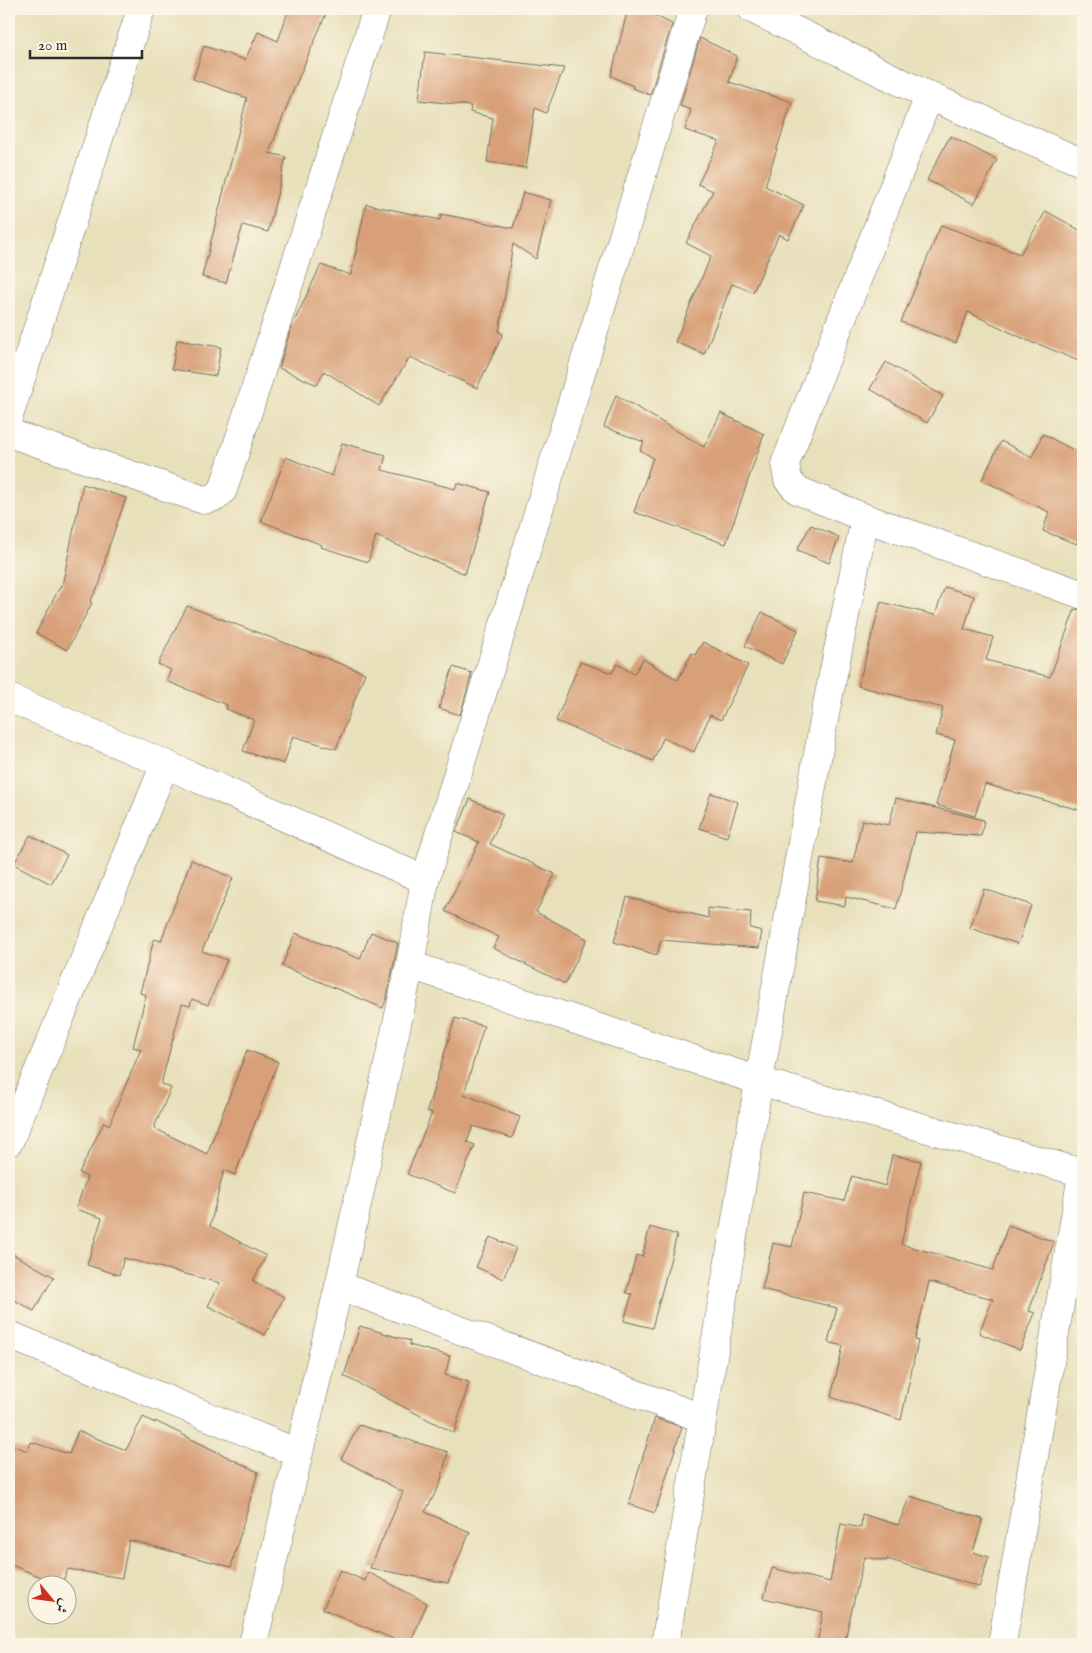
<svg xmlns="http://www.w3.org/2000/svg" width="1092" height="1653" font-family="'IM FELL English',Amiri,serif">
<style>
.building{fill:#d8a078}
.lines{fill:none;stroke-linecap:round;stroke-linejoin:round}
.street-casing{stroke:#6d6a5d;stroke-width:29}
.street{stroke:#fff;stroke-width:28}
</style>
<rect width="100%" height="100%" fill="#fcf5e5"/>
<filter id="ink" filterUnits="userSpaceOnUse"><feTurbulence type="fractalNoise" baseFrequency=".02" numOctaves="2"/><feDisplacementMap in="SourceGraphic" scale="10" xChannelSelector="R" yChannelSelector="G"/><feConvolveMatrix kernelMatrix="1 2 1 2 8 2 1 2 1" color-interpolation-filters="sRGB"/></filter>
<filter id="wash" filterUnits="userSpaceOnUse"><feTurbulence type="fractalNoise" baseFrequency=".0096" numOctaves="4" result="noise"/><feDisplacementMap in="SourceGraphic" scale="20" xChannelSelector="R" yChannelSelector="G"/><feGaussianBlur stdDeviation="1.12" result="paint"/><feColorMatrix in="noise" values="0 0 0 0 0 0 0 0 0 0 0 0 0 0 0 0 0 1.4 0 .05"/><feComposite in="paint" operator="in"/></filter>
<g filter="url(#wash)">
<rect width="100%" height="100%" fill="#e8e0bb"/>
<g id="blocks">
<g class="building">
<polygon points="289,9 328,9 291,96 269,153 286,157 268,232 243,225 226,283 202,277 247,98 193,79 204,46 245,60 258,32 278,41"/>
<polygon points="628,9 641,9 672,24 650,95 632,88 633,86 611,76"/>
<polygon points="700,38 737,56 729,82 792,102 765,186 804,205 788,239 779,234 753,292 732,284 704,354 675,342 711,256 686,243 713,191 698,184 719,141 685,130 691,110 680,106"/>
<polygon points="425,52 564,68 546,113 535,108 526,168 487,162 493,118 470,112 471,106 419,100"/>
<polygon points="950,136 997,160 974,204 927,180"/>
<polygon points="523,192 551,200 536,259 513,244 499,332 503,334 477,388 410,357 379,406 324,371 317,385 279,368 291,328 321,265 351,275 366,204 440,220 441,214 513,228"/>
<polygon points="1046,211 1083,232 1083,363 1036,343 1035,344 968,312 956,343 901,322 941,225 1020,254"/>
<polygon points="177,340 221,347 216,376 172,369"/>
<polygon points="886,362 943,396 927,423 870,389"/>
<polygon points="616,395 704,447 721,413 764,434 726,544 634,512 653,458 640,450 644,442 604,427"/>
<polygon points="1043,434 1083,455 1083,528 1077,544 1043,531 1049,512 982,480 1001,441 1032,457"/>
<polygon points="342,443 386,455 382,470 455,489 457,483 490,492 465,574 376,536 368,562 321,547 322,545 261,521 286,457 332,476"/>
<polygon points="83,484 126,498 107,552 100,583 90,602 92,603 67,650 36,633 61,585 62,586"/>
<polygon points="811,525 839,537 829,563 797,550"/>
<polygon points="945,587 974,596 964,629 993,637 986,660 1050,677 1075,609 1083,610 1083,811 985,784 975,816 936,805 955,740 936,735 943,708 858,686 881,602 935,615"/>
<polygon points="187,606 365,673 336,749 293,736 284,764 243,751 254,720 226,709 227,705 166,681 171,670 158,664"/>
<polygon points="762,612 798,630 782,664 745,646"/>
<polygon points="703,642 748,665 721,720 710,715 694,752 663,738 653,761 556,721 580,662 612,673 617,664 634,674 643,659 678,680 692,653 695,655"/>
<polygon points="453,667 472,673 460,715 439,708"/>
<polygon points="711,793 738,802 727,837 699,828"/>
<polygon points="896,798 984,820 981,836 916,832 896,909 846,897 845,906 815,901 821,858 853,863 862,820 889,825"/>
<polygon points="470,799 503,814 490,844 555,874 536,912 587,939 565,984 493,948 499,937 445,911 479,842 456,832"/>
<polygon points="30,835 67,855 51,884 14,864"/>
<polygon points="191,860 233,878 202,951 227,960 208,1005 192,999 190,1006 182,1004 161,1084 171,1088 154,1128 207,1154 247,1050 278,1062 235,1175 224,1170 210,1226 266,1256 253,1281 284,1297 265,1335 208,1306 220,1283 124,1258 119,1275 87,1265 102,1218 76,1209 87,1177 79,1173 104,1122 109,1125 141,1049 133,1047 146,995 140,993 154,939 161,941"/>
<polygon points="984,889 1031,905 1018,944 970,928"/>
<polygon points="627,897 708,918 708,908 751,912 750,928 762,931 759,948 661,940 657,955 614,942"/>
<polygon points="371,932 398,943 387,997 383,1008 282,966 295,933 360,959"/>
<polygon points="455,1018 484,1026 464,1094 520,1117 512,1138 473,1126 467,1142 475,1145 455,1193 407,1174 432,1113 427,1111"/>
<polygon points="892,1155 921,1161 901,1244 993,1270 1008,1225 1054,1242 1029,1311 1035,1313 1020,1350 979,1333 993,1299 929,1282 915,1340 918,1341 901,1420 831,1397 843,1346 828,1342 837,1308 762,1289 773,1243 792,1247 804,1193 844,1201 852,1176 885,1186"/>
<polygon points="650,1227 677,1235 652,1328 624,1321 632,1294 626,1293 636,1255 642,1257"/>
<polygon points="490,1237 516,1248 503,1279 476,1267"/>
<polygon points="9,1252 54,1277 34,1311 9,1297"/>
<polygon points="360,1326 410,1341 409,1345 450,1356 445,1375 469,1382 454,1433 344,1376"/>
<polygon points="143,1417 155,1423 155,1421 258,1472 231,1567 129,1540 122,1578 68,1569 61,1585 9,1564 9,1444 28,1451 31,1442 69,1454 78,1431 126,1450"/>
<polygon points="655,1418 682,1427 655,1513 628,1504"/>
<polygon points="359,1425 448,1452 440,1484 425,1512 470,1532 448,1583 370,1568 403,1492 341,1459"/>
<polygon points="910,1496 983,1519 973,1552 989,1557 979,1587 887,1559 886,1561 864,1557 844,1644 817,1644 823,1612 764,1598 772,1568 830,1582 841,1524 861,1528 862,1514 898,1525"/>
<polygon points="340,1570 365,1581 368,1572 427,1603 410,1644 405,1644 323,1609"/>
</g>
</g>
</g>
<g filter="url(#ink)">
<use href="#blocks" fill-opacity="0" stroke="#6d6a5d" stroke-width="1"/>
<g class="lines">
<g class="street-casing">
<g id="street">
<polyline points="752,9 929,96 1083,163"/>
<polyline points="929,96 785,464 788,480 797,490 865,518 1083,595"/>
<polyline points="9,416 141,9"/>
<polyline points="9,433 204,500 216,497 223,490 377,9"/>
<polyline points="9,698 165,764 425,880"/>
<polyline points="410,965 759,1081 1083,1173"/>
<polyline points="9,1142 165,764"/>
<polyline points="339,1286 702,1418"/>
<polyline points="9,1335 298,1453"/>
<polyline points="253,1644 339,1286 410,965 425,880 693,9"/>
<polyline points="665,1644 759,1081 826,709 865,518"/>
<polyline points="1002,1644 1083,1169"/>
</g>
</g>
<use href="#street" class="street"/>
</g>
</g>
<rect width="1092" height="1653" fill="none" stroke="#fcf5e5" stroke-width="30"/>
<g transform="translate(52 1600) rotate(119)"><circle r="24" fill="#fcf5e5" stroke="#a8a49b"/>
<path d="M0-4L9 19L0 12L-9 19Z" fill="#c8321e"/>
<text y="-8" font-size="14" font-weight="bold" text-anchor="middle" fill="#2b2b2b">ش</text>
</g>
<path d="M30 50v8h112v-8" fill="none" stroke="#2b2b2b" stroke-width="2.5"/>
<text x="38" y="50" font-size="15" fill="#2b2b2b" stroke="#fcf5e5" stroke-width="4" paint-order="stroke">20 m</text>
</svg>
